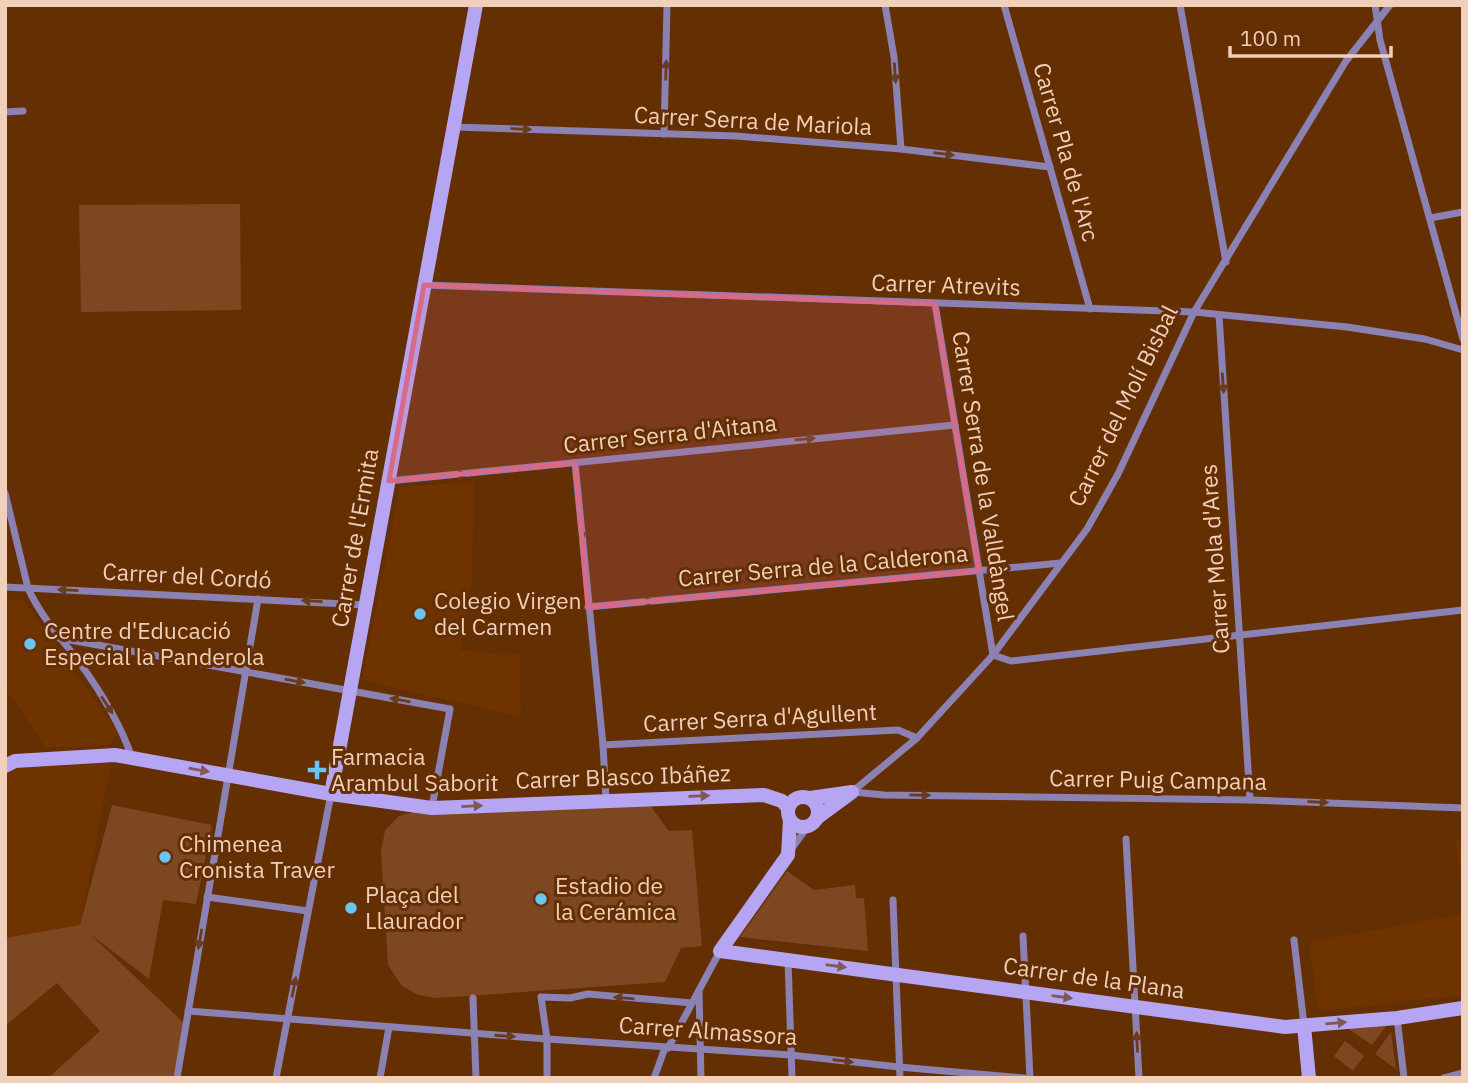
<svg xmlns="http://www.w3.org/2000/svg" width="1468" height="1083" font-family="'IBM Plex Sans',sans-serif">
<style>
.built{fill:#6f3300}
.green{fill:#7d4722}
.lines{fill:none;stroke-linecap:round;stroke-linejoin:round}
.street{stroke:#8b81b2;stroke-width:7}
.secondary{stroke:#b5a5f3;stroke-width:14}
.oneway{fill:#6a3b1c}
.oneway2{fill:#805856}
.marked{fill:#d76a86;fill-opacity:0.2;stroke:#d76a86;stroke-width:5;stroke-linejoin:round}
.poi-dot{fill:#6ac3f1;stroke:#642f02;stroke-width:2.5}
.labels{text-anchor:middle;stroke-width:6;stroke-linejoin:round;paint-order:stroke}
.street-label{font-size:23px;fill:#f0cfbb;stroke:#642f02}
.poi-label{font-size:23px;fill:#f0cfbb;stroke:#642f02;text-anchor:start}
</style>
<rect width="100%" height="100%" fill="#642f02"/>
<g class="built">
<polygon points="474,482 472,577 460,650 520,655 521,717 362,680 400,487"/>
<polygon points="5,599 24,601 118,732 110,745 46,748 5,687"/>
<polygon points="111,763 80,925 5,938 5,774 18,768"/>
<polygon points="1463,838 1463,888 1455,841"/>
<polygon points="1463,914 1463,995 1322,1011 1317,1007 1309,942"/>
</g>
<g class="green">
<polygon points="240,204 241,310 81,312 79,205"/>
<polygon points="647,801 669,831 692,830 702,946 681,948 665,982 437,998 418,995 402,986 388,965 381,852 385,830 399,816 417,811"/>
<polygon points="112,805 212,825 196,904 163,900 149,979 90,934 186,1025 173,1078 48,1078 100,1031 57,983 5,1026 5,938 80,925"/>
<polygon points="787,871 814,890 855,885 856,898 864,898 868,951 740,937"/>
<polygon points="1387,1025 1372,1045 1346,1027"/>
<polygon points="1391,1032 1396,1069 1375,1054"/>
<polygon points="1345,1041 1364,1056 1353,1071 1334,1056"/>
</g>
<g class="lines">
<g class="street">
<polyline points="885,5 894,57 901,149"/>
<polyline points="1004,5 1090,309"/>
<polyline points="1180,5 1226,262"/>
<polyline points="1375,5 1380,40 1463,339"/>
<polyline points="5,112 23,111"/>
<polyline points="454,127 736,136 901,149 1050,167"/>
<polyline points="664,134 667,5"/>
<polyline points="1430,218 1463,212"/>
<polyline points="424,285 1194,312 1347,327 1425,339 1463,350"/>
<polyline points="935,304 993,655 1011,661 1463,610"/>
<polyline points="1219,315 1250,800"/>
<polyline points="575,463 603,745 606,800"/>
<polyline points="389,481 955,425"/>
<path d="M5 493 28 588C40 615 59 636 77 659 99 689 120 722 132 758"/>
<polyline points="5,587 366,605"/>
<polyline points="588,607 1061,563"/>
<polyline points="59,638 450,709 432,807"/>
<polyline points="603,745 898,730 917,738"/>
<polyline points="852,792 917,738 993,655 1087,529 1118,474 1194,312 1346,61 1390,5"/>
<polyline points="853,792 884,795 1250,800 1463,808"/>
<polyline points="1126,839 1139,1078"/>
<polyline points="790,851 808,826"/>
<polyline points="207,897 308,911"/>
<polyline points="893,900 900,1078"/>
<polyline points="1023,936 1030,1078"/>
<polyline points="1294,940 1304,1025"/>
<polyline points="788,960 792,1078"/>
<polyline points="699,991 701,1078"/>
<polyline points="473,998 476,1078"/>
<polyline points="188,1011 547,1039 791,1055 899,1067 1024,1078"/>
<polyline points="1397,1018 1404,1078"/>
<polyline points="668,1048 720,951"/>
<polyline points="177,1078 258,599"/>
<polyline points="276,1078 331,794"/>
<polyline points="380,1078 389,1027"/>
<polyline points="547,1078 547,1039 541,997 570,998 588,994 692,1003"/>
<polyline points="654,1078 665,1048"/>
<polyline points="1444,1078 1463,1073"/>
</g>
<g class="secondary">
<polyline points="5,766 15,761 115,755 331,794 432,808 764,795 782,801 788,808"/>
<polyline points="331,794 476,5"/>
<circle cx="803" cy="812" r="15"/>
<polyline points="810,798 852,792 818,817"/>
<polyline points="790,820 788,855 720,951 1285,1027 1397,1018 1463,1008"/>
<polyline points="1304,1026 1309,1078"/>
</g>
</g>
<defs><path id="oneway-solid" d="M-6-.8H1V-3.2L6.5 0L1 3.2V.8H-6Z" transform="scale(1.75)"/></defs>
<g class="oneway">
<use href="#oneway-solid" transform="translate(666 70) rotate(-88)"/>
<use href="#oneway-solid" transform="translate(895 73) rotate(86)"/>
<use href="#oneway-solid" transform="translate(521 129) rotate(2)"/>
<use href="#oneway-solid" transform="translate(944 154) rotate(7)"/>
<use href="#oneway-solid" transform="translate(1223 383) rotate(86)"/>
<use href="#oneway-solid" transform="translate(805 439) rotate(-5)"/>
<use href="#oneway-solid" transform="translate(457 475) rotate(-5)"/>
<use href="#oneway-solid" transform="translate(581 531) rotate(85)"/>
<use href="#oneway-solid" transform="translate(68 590) rotate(-177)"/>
<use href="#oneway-solid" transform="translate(312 601) rotate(-177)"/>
<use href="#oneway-solid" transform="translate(652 601) rotate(175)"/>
<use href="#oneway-solid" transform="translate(295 681) rotate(10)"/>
<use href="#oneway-solid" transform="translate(400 700) rotate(-170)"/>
<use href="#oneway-solid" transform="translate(107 705) rotate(57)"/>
<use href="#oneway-solid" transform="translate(920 795) rotate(1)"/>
<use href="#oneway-solid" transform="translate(1318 802) rotate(2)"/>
<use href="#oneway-solid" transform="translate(200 939) rotate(100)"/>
<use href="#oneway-solid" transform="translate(294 987) rotate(-79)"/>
<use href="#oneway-solid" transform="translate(624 998) rotate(-175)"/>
<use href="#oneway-solid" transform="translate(505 1036) rotate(4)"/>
<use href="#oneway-solid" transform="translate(1137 1042) rotate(-93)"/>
<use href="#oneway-solid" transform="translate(843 1061) rotate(7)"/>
</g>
<g class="oneway2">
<use href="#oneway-solid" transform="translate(199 770) rotate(10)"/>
<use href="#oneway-solid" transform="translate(699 796) rotate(-2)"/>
<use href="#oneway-solid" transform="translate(472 806) rotate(-3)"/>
<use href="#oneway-solid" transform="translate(836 966) rotate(8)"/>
<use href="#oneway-solid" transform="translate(1062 997) rotate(8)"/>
<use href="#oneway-solid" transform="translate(1336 1023) rotate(-5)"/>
</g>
<path class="marked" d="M424 285 935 304 979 571 588 607 575 463 389 481Z"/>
<g class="poi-dot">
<circle cx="420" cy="614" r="7"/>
<circle cx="30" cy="644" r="7"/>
<path d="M313.5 759.5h7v7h7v7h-7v7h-7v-7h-7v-7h7z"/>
<circle cx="165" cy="857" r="7"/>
<circle cx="541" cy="899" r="7"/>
<circle cx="351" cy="908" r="7"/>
</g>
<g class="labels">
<g class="street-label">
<text transform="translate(753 121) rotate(3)" y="8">Carrer Serra de Mariola</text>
<text transform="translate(1066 152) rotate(74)" y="8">Carrer Pla de l'Arc</text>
<text transform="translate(946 285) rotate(2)" y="8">Carrer Atrevits</text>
<text transform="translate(1123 406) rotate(-64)" y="8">Carrer del Molí Bisbal</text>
<text transform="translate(670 434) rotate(-6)" y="8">Carrer Serra d'Aitana</text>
<text transform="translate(983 476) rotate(81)" y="8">Carrer Serra de la Valldàngel</text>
<text transform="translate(355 538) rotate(-80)" y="8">Carrer de l'Ermita</text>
<text transform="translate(1215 559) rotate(-94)" y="8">Carrer Mola d'Ares</text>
<text transform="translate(823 566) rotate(-5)" y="8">Carrer Serra de la Calderona</text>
<text transform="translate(187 576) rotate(3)" y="8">Carrer del Cordó</text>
<text transform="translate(760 718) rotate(-3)" y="8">Carrer Serra d'Agullent</text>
<text transform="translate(623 777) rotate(-2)" y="8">Carrer Blasco Ibáñez</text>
<text transform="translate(1158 780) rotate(1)" y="8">Carrer Puig Campana</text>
<text transform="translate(1094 978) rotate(8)" y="8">Carrer de la Plana</text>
<text transform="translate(708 1031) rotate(4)" y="8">Carrer Almassora</text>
</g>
<g class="poi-label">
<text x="434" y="609">Colegio Virgen<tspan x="434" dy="26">del Carmen</tspan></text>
<text x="44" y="639">Centre d'Educació<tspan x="44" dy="26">Especial la Panderola</tspan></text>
<text x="331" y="765">Farmacia<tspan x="331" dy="26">Arambul Saborit</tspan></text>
<text x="179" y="852">Chimenea<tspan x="179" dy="26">Cronista Traver</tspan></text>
<text x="555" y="894">Estadio de<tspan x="555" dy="26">la Cerámica</tspan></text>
<text x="365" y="903">Plaça del<tspan x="365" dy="26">Llaurador</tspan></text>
</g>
</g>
<rect width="1468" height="1083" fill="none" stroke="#f0cfbb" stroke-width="14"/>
<path d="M1230 46v10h161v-10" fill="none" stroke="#f0cfbb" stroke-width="3.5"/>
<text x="1240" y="46" font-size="21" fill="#f0cfbb" stroke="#642f02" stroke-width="5" paint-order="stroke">100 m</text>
</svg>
